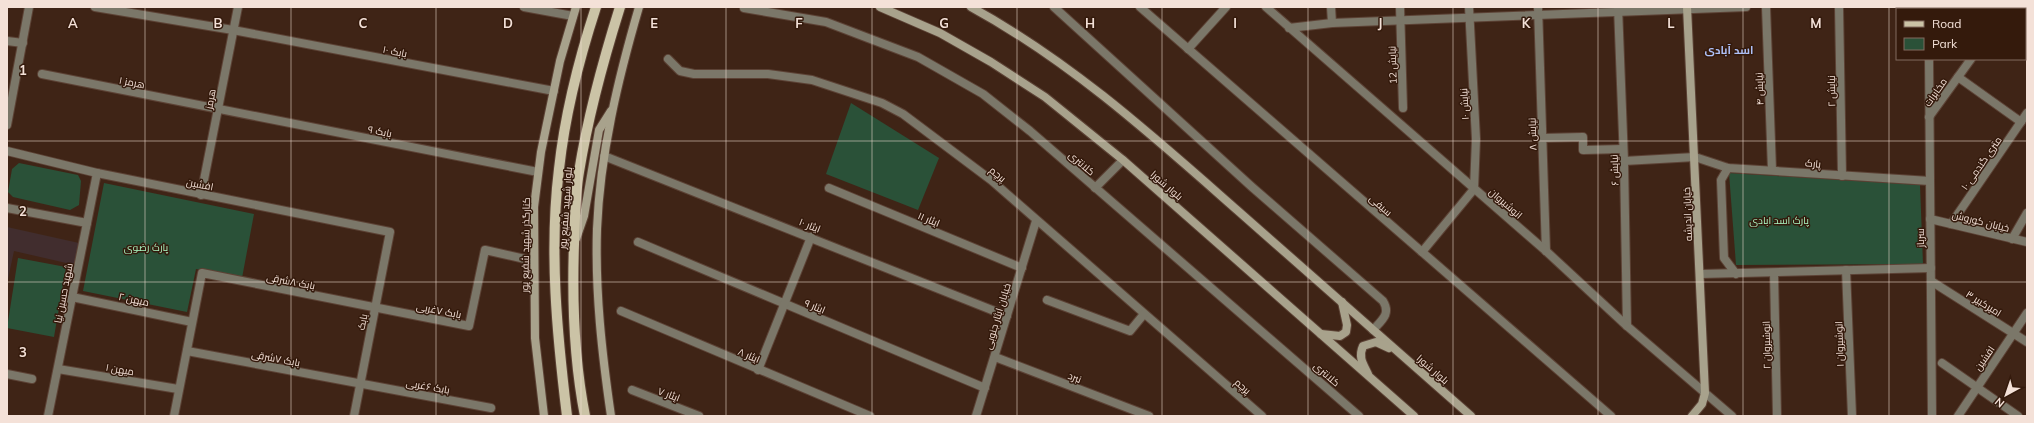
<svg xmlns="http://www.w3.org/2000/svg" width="2034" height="423" font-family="Mulish,Cairo,sans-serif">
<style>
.education{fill:#412d2e}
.green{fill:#2a5138}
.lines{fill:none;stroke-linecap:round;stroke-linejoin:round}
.minor-casing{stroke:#5c4235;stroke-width:10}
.tertiary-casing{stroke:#5c4235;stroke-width:10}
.secondary-casing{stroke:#5c4235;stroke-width:10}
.primary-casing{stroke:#5c4235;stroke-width:12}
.minor{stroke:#7b7769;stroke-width:8}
.tertiary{stroke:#7b7769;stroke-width:8}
.secondary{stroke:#a8a28c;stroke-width:8}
.primary{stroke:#cbc3a6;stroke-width:10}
.grid{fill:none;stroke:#f4e1d8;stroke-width:1;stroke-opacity:0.55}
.labels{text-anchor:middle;stroke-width:3;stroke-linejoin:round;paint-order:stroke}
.street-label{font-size:10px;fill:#f4e1d8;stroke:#341a0c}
.park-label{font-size:10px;fill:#acf8c4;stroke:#341a0c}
.neighbourhood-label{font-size:11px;font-weight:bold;fill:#aec0f7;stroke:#341a0c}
.grid-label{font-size:13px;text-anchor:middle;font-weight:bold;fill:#f4e1d8;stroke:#341a0c;stroke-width:3;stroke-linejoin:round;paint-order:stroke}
</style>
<rect width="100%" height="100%" fill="#3f2416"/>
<polygon class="education" points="7,227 79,243 75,265 14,251 7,284"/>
<g class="green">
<polygon points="851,103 939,158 918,210 826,174"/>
<polygon points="19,163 78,175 81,181 79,205 70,210 13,197 8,192 12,169"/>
<polygon points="1729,173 1920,185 1923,264 1736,265"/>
<polygon points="104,183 254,214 242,278 196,269 187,312 83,291"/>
<polygon points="18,258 66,267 54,337 7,328"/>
</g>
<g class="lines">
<g class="minor-casing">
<g id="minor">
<polyline points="95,7 233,30 554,91"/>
<polyline points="524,7 573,16"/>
<path d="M1054 7 1252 187 1383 301C1391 314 1382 320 1373 330"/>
<polyline points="1140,7 1611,416"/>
<polyline points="1331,7 1332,23"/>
<polyline points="1400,7 1403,108"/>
<polyline points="1538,7 1546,251"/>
<polyline points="1618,7 1624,161 1627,326"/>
<polyline points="1766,7 1772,170"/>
<polyline points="1839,7 1842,176"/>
<polyline points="1928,7 1928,9"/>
<polyline points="1966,7 1969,9"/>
<polyline points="744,8 826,22 918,57 983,94 1030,131 1359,416"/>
<polyline points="2007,9 2008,7"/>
<polyline points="1289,28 1332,23 1746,7"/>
<polyline points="7,41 23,43"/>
<polyline points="2025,44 2027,45"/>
<polyline points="1188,49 1226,7"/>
<polyline points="668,59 680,71 694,74 768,74 812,80 882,103 903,114 991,180 1262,416"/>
<polyline points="1929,59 1932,416"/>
<polyline points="42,74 538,172"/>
<polyline points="1958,77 2021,122"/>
<polyline points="1929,117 1971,59"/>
<polyline points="7,125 29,7"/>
<polyline points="1542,138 1583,137 1583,150 1623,149"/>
<polyline points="604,156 1007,316"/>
<polyline points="1624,161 1695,157 1728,168 1930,181"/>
<polyline points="1728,168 1721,180 1724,258 1736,274"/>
<polyline points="829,188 1022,268"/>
<polyline points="1095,188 1123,160"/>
<polyline points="201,195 238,7"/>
<polyline points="1951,224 2027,113"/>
<polyline points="2012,239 2027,213"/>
<polyline points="638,242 985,388"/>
<polyline points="1422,252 1474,189 1476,139 1469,7"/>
<polyline points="1846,270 1852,416"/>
<polyline points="1774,273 1777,416"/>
<polyline points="1700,274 1931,268"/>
<polyline points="1931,281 2027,342"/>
<polyline points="72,297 192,322"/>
<polyline points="1047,300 1130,331 1144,314"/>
<polyline points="621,311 870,416"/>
<polyline points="187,351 491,408"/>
<polyline points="995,357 1149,416"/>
<polyline points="1942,363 2018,416"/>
<polyline points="58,369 178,389"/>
<polyline points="758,370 811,237"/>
<polyline points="7,374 32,379"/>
<polyline points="632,390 699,416"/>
<polyline points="48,416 87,223"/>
<polyline points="174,416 202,273 469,326 485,250 534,261"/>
<polyline points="976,416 1036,221"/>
<polyline points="1958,416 2027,313"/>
</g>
</g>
<g class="tertiary-casing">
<g id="tertiary">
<polyline points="1266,7 1546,251 1627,326 1732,416"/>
<polyline points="7,151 97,173 390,232 354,416"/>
<polyline points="7,208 87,223 97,173"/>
<polyline points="1930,219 2027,242"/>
</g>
</g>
<g class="secondary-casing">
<g id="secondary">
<polyline points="880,7 940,33 991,62 1045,97 1123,160 1414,416"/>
<path d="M971 7C1070 61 1153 136 1237 210 1315 278 1393 347 1471 416"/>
<polyline points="1687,7 1705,393 1702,404 1692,416"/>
<polyline points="576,239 584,216 599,130 611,111"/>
<polyline points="1321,334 1340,336 1346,332 1347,325 1342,302"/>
<path d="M1368 374C1363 364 1358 357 1363 346L1376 342 1389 348"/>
<polyline points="544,416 535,338 534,207 541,152 560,61 576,7"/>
<path d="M611 416C602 354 595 292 597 229 600 154 618 79 639 7"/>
</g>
</g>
<g class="primary-casing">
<g id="primary">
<path d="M567 416C557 334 549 251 559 169 565 114 579 59 596 7"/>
<path d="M585 416C574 360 572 301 574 244 575 220 575 195 579 172 588 116 603 61 620 7"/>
</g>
</g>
<use href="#minor" class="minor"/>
<use href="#tertiary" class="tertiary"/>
<use href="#secondary" class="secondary"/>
<use href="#primary" class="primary"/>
</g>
<path class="grid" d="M145 7V416M291 7V416M436 7V416M581 7V416M726 7V416M872 7V416M1017 7V416M1162 7V416M1308 7V416M1453 7V416M1598 7V416M1743 7V416M1889 7V416M7 141H2027M7 282H2027"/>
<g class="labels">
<g class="street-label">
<text transform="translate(395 51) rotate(11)" y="4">بابک ۱۰</text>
<text transform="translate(1392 65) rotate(-92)" y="4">نیایش 12</text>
<text transform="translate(132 82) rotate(11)" y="4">هرمز ۱</text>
<text transform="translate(1759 89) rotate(-92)" y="4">نیایش ۴</text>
<text transform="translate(1831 91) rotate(-91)" y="4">نیایش ۲</text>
<text transform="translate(1935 92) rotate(-55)" y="4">مخابرات</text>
<text transform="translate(210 99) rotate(-79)" y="4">هرمز</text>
<text transform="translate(1464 104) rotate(-93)" y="4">نیایش ۱۰</text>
<text transform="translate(380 131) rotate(11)" y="4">بابک ۹</text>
<text transform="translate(1532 134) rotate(-92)" y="4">نیایش ۸</text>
<text transform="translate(1082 163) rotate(41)" y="4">کلانتری</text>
<text transform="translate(1813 163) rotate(5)" y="4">پارک</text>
<text transform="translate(1981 163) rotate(-55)" y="4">۱۰ متری گندمی</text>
<text transform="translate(1614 170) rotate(-92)" y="4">نیایش ۶</text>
<text transform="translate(998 174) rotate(40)" y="4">پرچم</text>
<text transform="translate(200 184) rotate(11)" y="4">افشین</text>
<text transform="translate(1167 185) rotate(41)" y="4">بلوار شورا</text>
<text transform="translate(1506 203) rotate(41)" y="4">انوشیروان</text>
<text transform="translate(1381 205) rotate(41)" y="4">سیفی</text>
<text transform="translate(565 208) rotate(-86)" y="4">بلوار شهید شفیع پور</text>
<text transform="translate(1687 214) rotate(-92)" y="4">خیابان اندیشه</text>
<text transform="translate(929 219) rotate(23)" y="4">ایثار ۱۱</text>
<text transform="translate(1981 221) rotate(14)" y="4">خیابان کوروش</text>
<text transform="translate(810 225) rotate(22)" y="4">ایثار ۱۰</text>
<text transform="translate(1920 238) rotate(-91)" y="4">سرباز</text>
<text transform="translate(525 245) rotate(-89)" y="4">کنارگذر شهید شفیع پور</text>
<text transform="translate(291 281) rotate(11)" y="4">بابک ۸شرقی</text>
<text transform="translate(63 293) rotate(-79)" y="4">شهید حسین نیا</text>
<text transform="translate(134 299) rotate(12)" y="4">میهن ۲</text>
<text transform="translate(1984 303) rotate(32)" y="4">امیرکبیر ۳</text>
<text transform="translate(815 306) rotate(23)" y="4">ایثار ۹</text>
<text transform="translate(439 310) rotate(11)" y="4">بابک ۷غربی</text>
<text transform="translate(997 316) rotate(-73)" y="4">خیابان ایثار جنوبی</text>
<text transform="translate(362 322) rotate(-79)" y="4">بابک</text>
<text transform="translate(1839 344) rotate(-92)" y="4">انوشیروان ۱</text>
<text transform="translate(1766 345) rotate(-91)" y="4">انوشیروان ۲</text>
<text transform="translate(749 355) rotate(23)" y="4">ایثار ۸</text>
<text transform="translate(276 358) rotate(11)" y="4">بابک ۷شرقی</text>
<text transform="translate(1984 358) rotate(-55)" y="4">افشین</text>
<text transform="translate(120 369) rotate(10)" y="4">میهن ۱</text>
<text transform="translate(1433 369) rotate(41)" y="4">بلوار شورا</text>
<text transform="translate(1327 374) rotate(41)" y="4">کلانتری</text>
<text transform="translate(1075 377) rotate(21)" y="4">نبرد</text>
<text transform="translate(428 386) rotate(10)" y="4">بابک ۶غربی</text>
<text transform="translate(1243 386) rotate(41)" y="4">پرچم</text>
<text transform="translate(669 394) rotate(21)" y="4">ایثار ۷</text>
</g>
<g class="park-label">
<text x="1779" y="224">پارک اسد ابادی</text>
<text x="146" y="251">پارک رضوی</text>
</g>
<g class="neighbourhood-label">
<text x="1729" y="54">اسد آبادی</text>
</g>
</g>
<g class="grid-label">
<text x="73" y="28">A</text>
<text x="218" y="28">B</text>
<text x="363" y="28">C</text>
<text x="508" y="28">D</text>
<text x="654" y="28">E</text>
<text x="799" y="28">F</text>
<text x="944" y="28">G</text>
<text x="1090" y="28">H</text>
<text x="1235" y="28">I</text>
<text x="1380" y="28">J</text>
<text x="1526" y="28">K</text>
<text x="1671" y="28">L</text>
<text x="1816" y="28">M</text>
<text x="23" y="75">1</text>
<text x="23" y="216">2</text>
<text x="23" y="357">3</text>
</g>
<rect width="2034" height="423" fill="none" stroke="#f4e1d8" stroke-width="16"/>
<rect x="1896" y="8" width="130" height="52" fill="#341a0c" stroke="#816a5e"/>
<rect x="1904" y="21" width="20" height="6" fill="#cbc3a6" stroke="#816a5e"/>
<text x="1932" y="28" font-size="12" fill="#f4e1d8">Road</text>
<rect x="1904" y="38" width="20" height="12" fill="#2a5138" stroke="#816a5e"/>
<text x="1932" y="48" font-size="12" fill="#f4e1d8">Park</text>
<g transform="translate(2006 395) rotate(220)" stroke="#341a0c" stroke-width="3" paint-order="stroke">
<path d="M0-3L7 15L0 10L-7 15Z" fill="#f4e1d8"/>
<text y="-6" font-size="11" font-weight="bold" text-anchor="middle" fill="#f4e1d8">N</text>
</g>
</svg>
